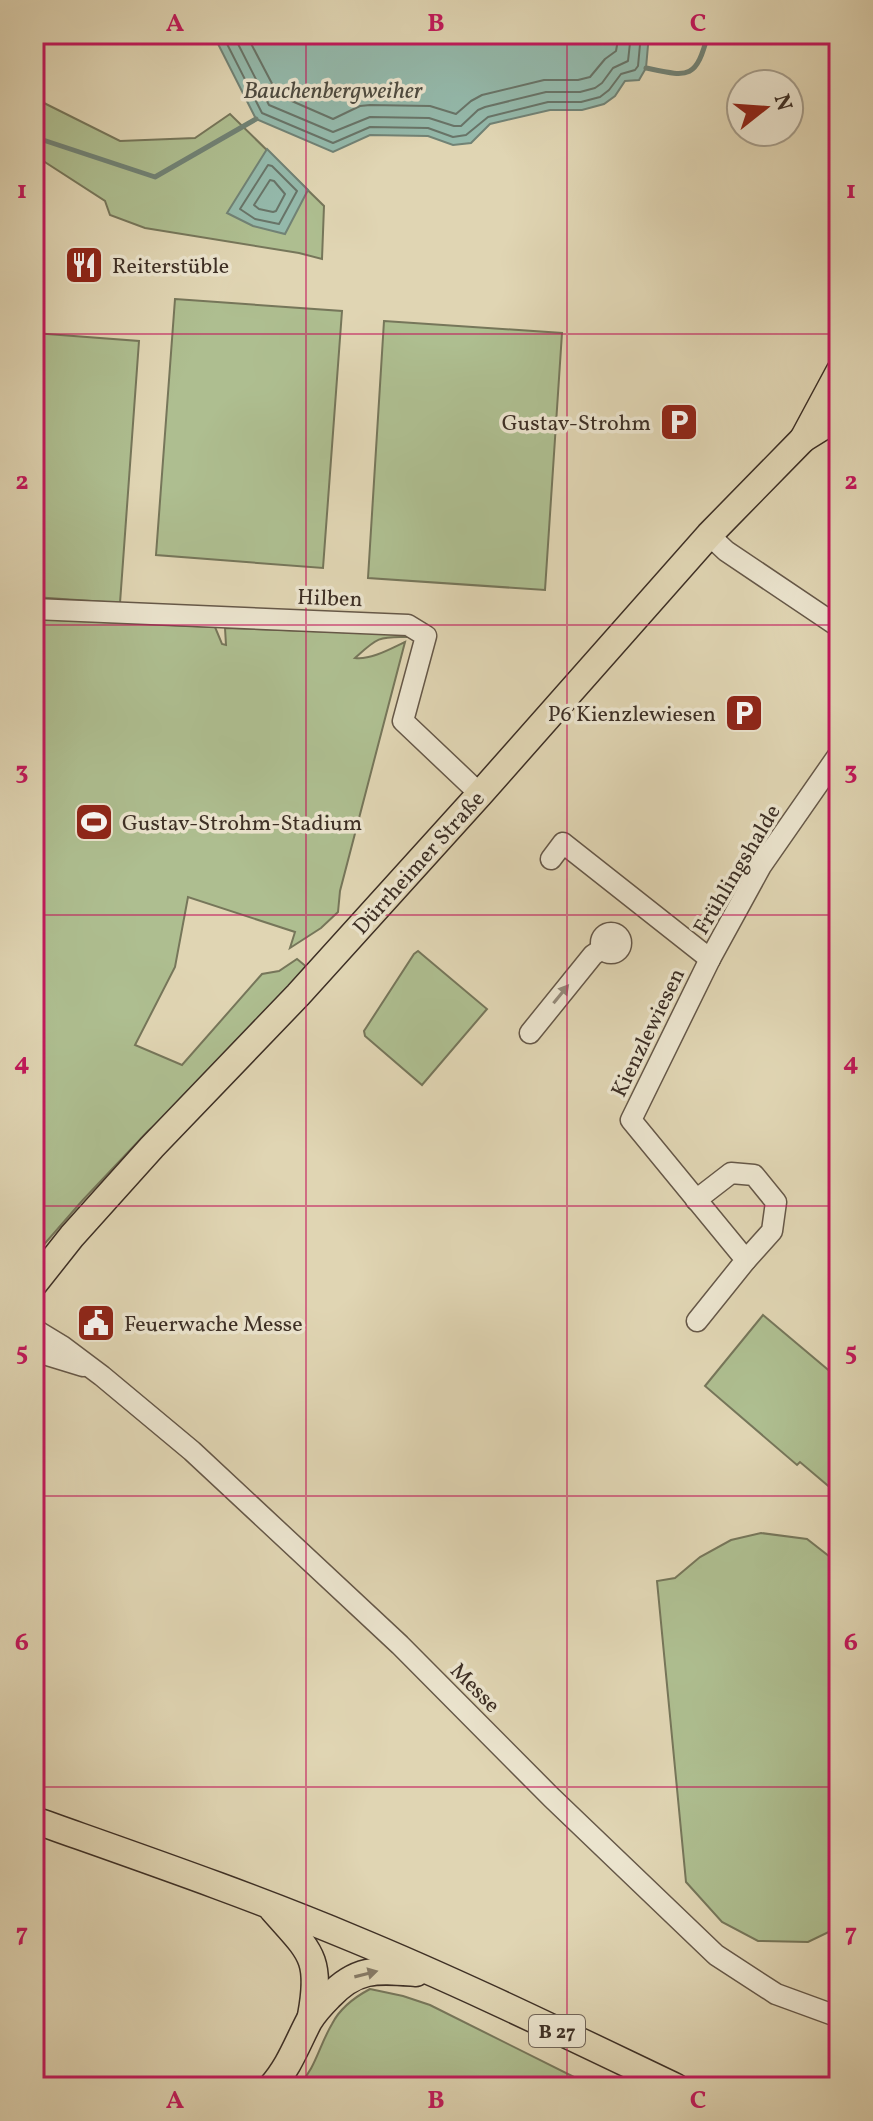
<svg xmlns="http://www.w3.org/2000/svg" width="873" height="2121" font-family="Vollkorn,serif">
<style>
.green{fill:#aebe90;stroke:#76765a;stroke-width:2}
.water{fill:#94b9ab;stroke:#718275;stroke-width:2}
.lines{fill:none;stroke-linecap:round;stroke-linejoin:round}
.shore{stroke:#687468;stroke-width:2}
.stream{stroke:#718275;stroke-width:5}
.minor-casing{stroke:#665848;stroke-width:23}
.major-casing{stroke:#3d2f25;stroke-width:29}
.minor{stroke:#ebe4ce;stroke-width:20}
.major{stroke:#e0d5b3;stroke-width:26}
.oneway{fill:#948a7a}
.oneway2{fill:#867a65}
.grid{fill:none;stroke:#c2185b;stroke-width:2;stroke-opacity:0.55}
.labels{text-anchor:middle;stroke-width:7;stroke-linejoin:round;paint-order:stroke}
.shield{fill:#ebe4ce;stroke:#716558;stroke-width:2}
.shield-label{font-size:20px;font-weight:bold;fill:#3d2f25}
.poi-label{font-size:22px;fill:#3d2f25;stroke:#ebe4ce;text-anchor:start}
.street-label{font-size:22px;fill:#3d2f25;stroke:#ebe4ce}
.water-label{font-size:24px;font-style:italic;fill:#4e4b40;stroke:#ebe4ce}
.neatline{fill:none;stroke:#c2185b;stroke-width:3}
.grid-label{font-size:26px;text-anchor:middle;font-weight:bold;fill:#c2185b}
</style>
<rect width="100%" height="100%" fill="#e0d5b3"/>
<filter id="stains"><feTurbulence type="fractalNoise" baseFrequency=".0025" numOctaves="4"/><feColorMatrix values="0 0 0 0 .2 0 0 0 0 .09 0 0 0 0 .02 0 0 0 .5 -.17"/></filter>
<radialGradient id="worn" r=".72"><stop offset=".6" stop-color="#630" stop-opacity="0"/><stop offset="1" stop-color="#630" stop-opacity=".3"/></radialGradient>
<g class="green">
<polygon points="34,98 120,141 195,138 230,114 324,206 322,259 299,253 145,228 110,215 105,201 34,155"/>
<polygon points="175,299 342,311 323,568 156,555"/>
<polygon points="384,321 562,333 545,590 368,578"/>
<polygon points="34,333 139,341 120,603 34,597"/>
<path d="M34 619 215 627 222 644 226 645 225 628 394 634 407 635V637C378 636 376 639 355 658 371 660 390 649 405 642L340 891 338 912 321 928 290 948 295 932 188 897 175 967 135 1045 182 1065 262 974 279 971 297 959 308 968 176 1107 148 1131 82 1201 34 1256Z"/>
<polygon points="418,951 487,1009 422,1085 365,1036 364,1031 414,954"/>
<polygon points="763,1315 839,1379 839,1495 800,1462 797,1465 705,1386"/>
<polygon points="761,1533 807,1539 839,1564 839,1927 808,1942 758,1941 722,1922 686,1882 657,1581 675,1578 700,1557 731,1540"/>
<path d="M370 1989 403 1996 430 2005 594 2087H298C316 2067 319 2046 332 2024 340 2008 355 1997 370 1989Z"/>
</g>
<g class="water">
<polygon points="213,34 649,34 646,68 639,80 625,81 615,96 604,104 582,110 550,110 490,124 471,143 453,145 428,136 370,135 333,152 256,119"/>
<polygon points="267,149 308,190 285,234 253,226 227,213"/>
</g>
<g class="lines">
<g class="shore">
<polyline points="222,34 262,113 333,143 370,127 428,128 453,137 466,135 488,117 548,102 581,102 600,97 609,90 621,74 635,70 638,66 641,34"/>
<polyline points="233,34 269,105 333,132 370,117 429,118 454,126 461,126 478,110 485,107 546,92 580,92 595,88 602,83 613,68 628,61 631,34"/>
<polyline points="246,34 278,95 333,119 360,106 370,105 430,106 456,114 471,101 482,95 544,80 578,80 590,77 605,59 616,51 619,34"/>
<polygon points="268,165 272,166 297,191 279,224 255,219 240,209"/>
<polygon points="270,180 274,181 285,194 276,211 273,212 259,209 254,205"/>
</g>
<g class="stream">
<path d="M646 68C689 77 696 80 708 34"/>
<polyline points="34,137 155,177 256,119"/>
</g>
<g class="minor-casing">
<g id="minor">
<polyline points="709,535 726,551 839,627"/>
<polyline points="34,609 408,625 426,636 403,721 480,794"/>
<polyline points="551,859 563,843 710,959 761,866 839,754"/>
<circle cx="611" cy="943" r="10"/>
<polyline points="530,1033 593,955 602,949"/>
<polyline points="696,1200 731,1173 754,1175 776,1202 772,1231 746,1260"/>
<polyline points="697,1321 746,1260 631,1120 710,959"/>
<polyline points="34,1329 62,1346 102,1376 192,1451 400,1645 551,1797 716,1955 776,1994 839,2017"/>
<polyline points="34,1351 83,1366"/>
</g>
</g>
<g class="major-casing">
<g id="major">
<polyline points="803,439 839,372"/>
<polyline points="34,1284 72,1236 152,1147 298,995 480,794 709,535 803,439 832,421 839,412"/>
<path d="M34 1820C141 1858 249 1895 354 1939 463 1984 569 2036 676 2087"/>
<path d="M273 1910C310 1952 322 1957 311 2016"/>
<path d="M271 2087C289 2067 297 2044 309 2021 314 2013 322 2004 329 1997 357 1967 378 1970 416 1973"/>
</g>
</g>
<use href="#minor" class="minor"/>
<use href="#major" class="major"/>
</g>
<defs><path id="oneway-solid" d="M-6-.8H1V-3.2L6.5 0L1 3.2V.8H-6Z" transform="scale(2)"/></defs>
<use class="oneway" href="#oneway-solid" transform="translate(561 994) rotate(-51)"/>
<use class="oneway2" href="#oneway-solid" transform="translate(366 1974) rotate(-14)"/>
<path class="grid" d="M306 34V2087M567 34V2087M34 334H839M34 625H839M34 915H839M34 1206H839M34 1496H839M34 1787H839"/>
<defs>
<g id="restaurant-square" transform="scale(2)"><rect x="-9" y="-9" width="18" height="18" rx="4" fill="#8f2418" stroke="#ebe4ce"/><path d="M-5-6h1v4h1v-4h1v4h1v-4h1v5L-1.5 .5V6h-2V.5L-5-1ZM5-6V6H3V1.5H1.5Q1.5-4 5-6Z" fill="#fff"/></g>
<g id="parking-square" transform="scale(2)"><rect x="-9" y="-9" width="18" height="18" rx="4" fill="#8f2418" stroke="#ebe4ce"/><path d="M-3.5-5.5H1a3.5 3.5 0 0 1 0 7H-1V5.5H-3.5ZM-1-3.4V-.6H.8a1.4 1.4 0 0 0 0-2.8Z" fill="#fff"/></g>
<g id="stadium-square" transform="scale(2)"><rect x="-9" y="-9" width="18" height="18" rx="4" fill="#8f2418" stroke="#ebe4ce"/><path d="M0-5a6.5 5 0 1 0 0 10a6.5 5 0 1 0 0-10ZM-3.5-1.8h7v3.6h-7Z" fill="#fff"/></g>
<g id="civic-square" transform="scale(2)"><rect x="-9" y="-9" width="18" height="18" rx="4" fill="#8f2418" stroke="#ebe4ce"/><path d="M-.6-6.5H3V-4.5H.6V-3L4-1V1h2V6H-6V1h2V-1L-.6-3ZM-1.2 2.5V6h2.4V2.5Z" fill="#fff"/></g>
</defs>
<g fill-rule="evenodd">
<use href="#restaurant-square" x="84" y="265"/>
<use href="#parking-square" x="679" y="422"/>
<use href="#parking-square" x="744" y="713"/>
<use href="#stadium-square" x="94" y="822"/>
<use href="#civic-square" x="96" y="1323"/>
</g>
<g class="labels">
<rect class="shield" x="529" y="2015" width="56" height="32" rx="6"/>
<g class="shield-label">
<text x="557" y="2038">B 27</text>
</g>
<g class="poi-label">
<text x="112" y="273">Reiterstüble</text>
<text x="651" y="430" text-anchor="end">Gustav-Strohm</text>
<text x="716" y="721" text-anchor="end">P6 Kienzlewiesen</text>
<text x="122" y="830">Gustav-Strohm-Stadium</text>
<text x="124" y="1331">Feuerwache Messe</text>
</g>
<g class="street-label">
<text transform="translate(330 597) rotate(2)" y="8">Hilben</text>
<text transform="translate(418 862) rotate(-48)" y="8">Dürrheimer Straße</text>
<text transform="translate(736 869) rotate(-59)" y="8">Frühlingshalde</text>
<text transform="translate(647 1032) rotate(-64)" y="8">Kienzlewiesen</text>
<text transform="translate(476 1687) rotate(45)" y="8">Messe</text>
</g>
<g class="water-label">
<text x="333" y="98">Bauchenbergweiher</text>
</g>
</g>
<rect width="873" height="2121" fill="none" stroke="#e0d5b3" stroke-width="88"/>
<g transform="translate(765 108) rotate(73)"><circle r="38" fill="#ebe4ce" stroke="#a59c8a" stroke-width="2"/>
<path d="M0-6L14 30L0 20L-14 30Z" fill="#8f2418"/>
<text y="-12" font-size="22" font-weight="bold" text-anchor="middle" fill="#3d2f25">N</text>
</g>
<rect x="44" y="44" width="785" height="2033" class="neatline"/>
<g class="grid-label">
<text x="175" y="31">A</text>
<text x="436" y="31">B</text>
<text x="698" y="31">C</text>
<text x="22" y="198">1</text>
<text x="851" y="198">1</text>
<text x="22" y="489">2</text>
<text x="851" y="489">2</text>
<text x="22" y="779">3</text>
<text x="851" y="779">3</text>
<text x="22" y="1070">4</text>
<text x="851" y="1070">4</text>
<text x="22" y="1360">5</text>
<text x="851" y="1360">5</text>
<text x="22" y="1650">6</text>
<text x="851" y="1650">6</text>
<text x="22" y="1941">7</text>
<text x="851" y="1941">7</text>
<text x="175" y="2108">A</text>
<text x="436" y="2108">B</text>
<text x="698" y="2108">C</text>
</g>
<rect width="100%" height="100%" filter="url(#stains)"/>
<rect width="100%" height="100%" fill="url(#worn)"/>
</svg>
